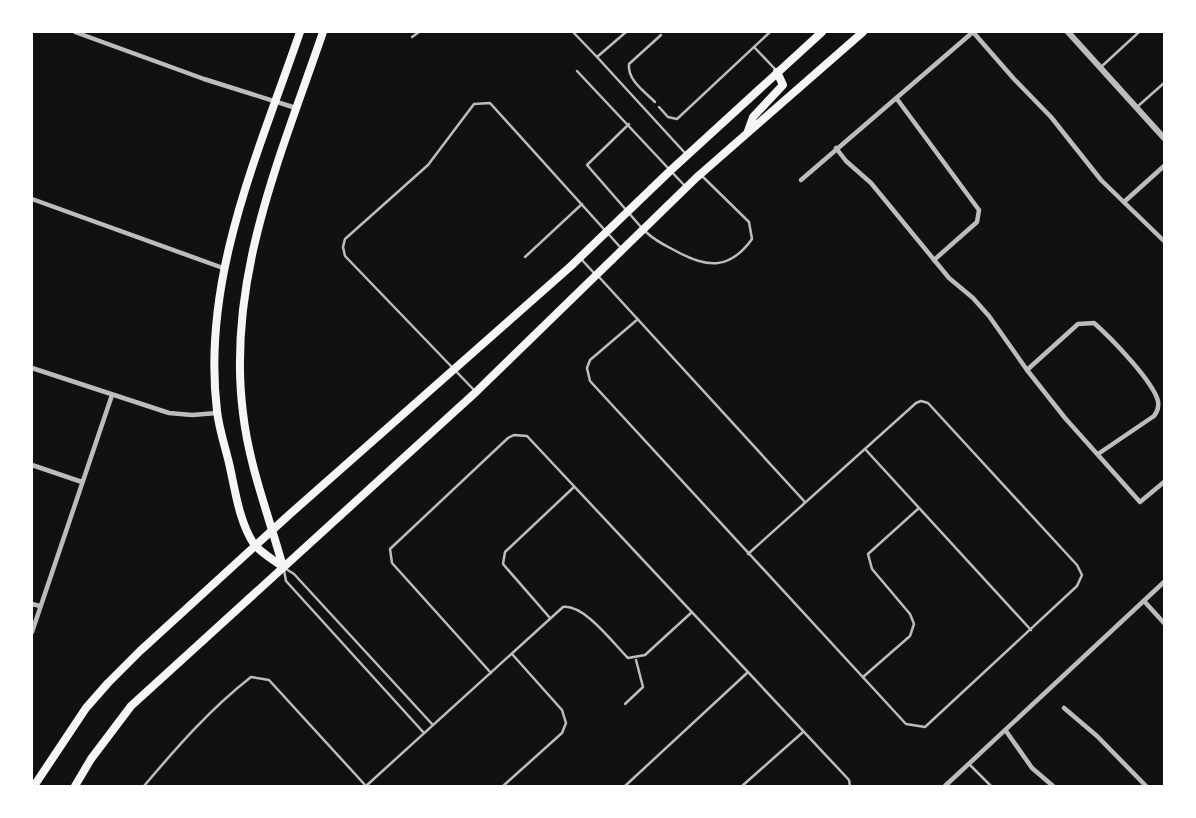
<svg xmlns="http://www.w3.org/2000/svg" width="1196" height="818" font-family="'Sofia Sans Condensed',sans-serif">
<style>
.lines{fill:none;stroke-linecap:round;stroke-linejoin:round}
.service{stroke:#bcbcbc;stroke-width:2.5}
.minor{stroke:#bcbcbc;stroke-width:4.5}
.tertiary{stroke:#bcbcbc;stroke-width:6}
.primary{stroke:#f5f5f5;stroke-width:8}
</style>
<rect width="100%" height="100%" fill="#111"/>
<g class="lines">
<g class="service">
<polyline points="573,32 597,57"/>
<polyline points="626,32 597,57 685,153"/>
<polyline points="412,37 419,32"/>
<polyline points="754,47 775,69"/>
<polyline points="1101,67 1139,32"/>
<polyline points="577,71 684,185"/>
<path d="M655 102C645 92 627 80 629 64L661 35"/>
<polyline points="659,107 668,117 677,119 770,32"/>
<polyline points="1137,107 1164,83"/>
<polyline points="629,124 587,165 641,227"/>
<path d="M646 232C654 240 664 245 674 250 706 268 729 271 752 239L749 222 701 175"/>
<polyline points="525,257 582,204"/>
<polyline points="582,260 594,273"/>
<polyline points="599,277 805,502"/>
<polyline points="638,319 590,360 587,368 590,381 906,724 925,727 1077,586 1082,575 1077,565 928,403 921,401 916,403 748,554"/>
<polyline points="474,390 345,256 343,247 345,239 428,165 474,104 490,103 621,248"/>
<polyline points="865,449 1031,630"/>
<polyline points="286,569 294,574 432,724"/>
<polyline points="284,570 286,581 424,733"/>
<polyline points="550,618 503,564 505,552 574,487"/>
<polyline points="491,673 392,563 390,549 508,438 514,435 527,436 849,780 850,786"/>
<polyline points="863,677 910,636 914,624 910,614 872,569 868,554 919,508"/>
<polyline points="625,704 643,687 636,660"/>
<polyline points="969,764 991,786"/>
<path d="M144 786C177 747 210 709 251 677L269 680 366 786"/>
<path d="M366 786 563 607C584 604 613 643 628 658L645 655 692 612"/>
<polyline points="503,786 562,733 566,723 562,710 512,654"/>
<polyline points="625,786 747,673"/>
<polyline points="742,786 803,732"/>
</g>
<g class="minor">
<polyline points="75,32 204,79 296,108"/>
<polyline points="973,32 1014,79 1051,117 1101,180 1164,241"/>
<polyline points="897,99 979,210 977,222 934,260"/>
<polyline points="836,148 846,161 871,183 949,278 973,298 989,316 1027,370 1065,418 1140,502 1164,482"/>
<polyline points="801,180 973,32"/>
<polyline points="32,199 223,268"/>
<polyline points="1124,202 1164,166"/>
<polyline points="32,368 169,413 192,415 217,413"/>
<path d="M1027 370 1078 324 1094 323C1110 337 1153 381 1158 401 1159 407 1158 411 1154 416L1098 454"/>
<polyline points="32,465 82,482"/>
<polyline points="1144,601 1164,623"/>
<polyline points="32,604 40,606"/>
<polyline points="32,632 112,395"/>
<polyline points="1064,708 1097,736 1146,786"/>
<polyline points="1006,731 1032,768 1053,786"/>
<polyline points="945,786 1164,582"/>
</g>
<polyline class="tertiary" points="1068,32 1164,138"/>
<g class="primary">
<polyline points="748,131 753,117 783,85 777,72"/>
<path d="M283 567C274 560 261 553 254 544 239 522 235 489 229 463 225 446 219 429 217 411 201 279 258 154 300 32"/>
<path d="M283 567C269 516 249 466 243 413 226 279 281 155 323 32"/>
<polyline points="34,786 86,708 108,683 140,651 290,514 571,266 671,170 822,32"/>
<polyline points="75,786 91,759 131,706 476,392 696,178 863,32"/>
</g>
</g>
<rect width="1196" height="818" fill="none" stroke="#ffffff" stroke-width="66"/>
</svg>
